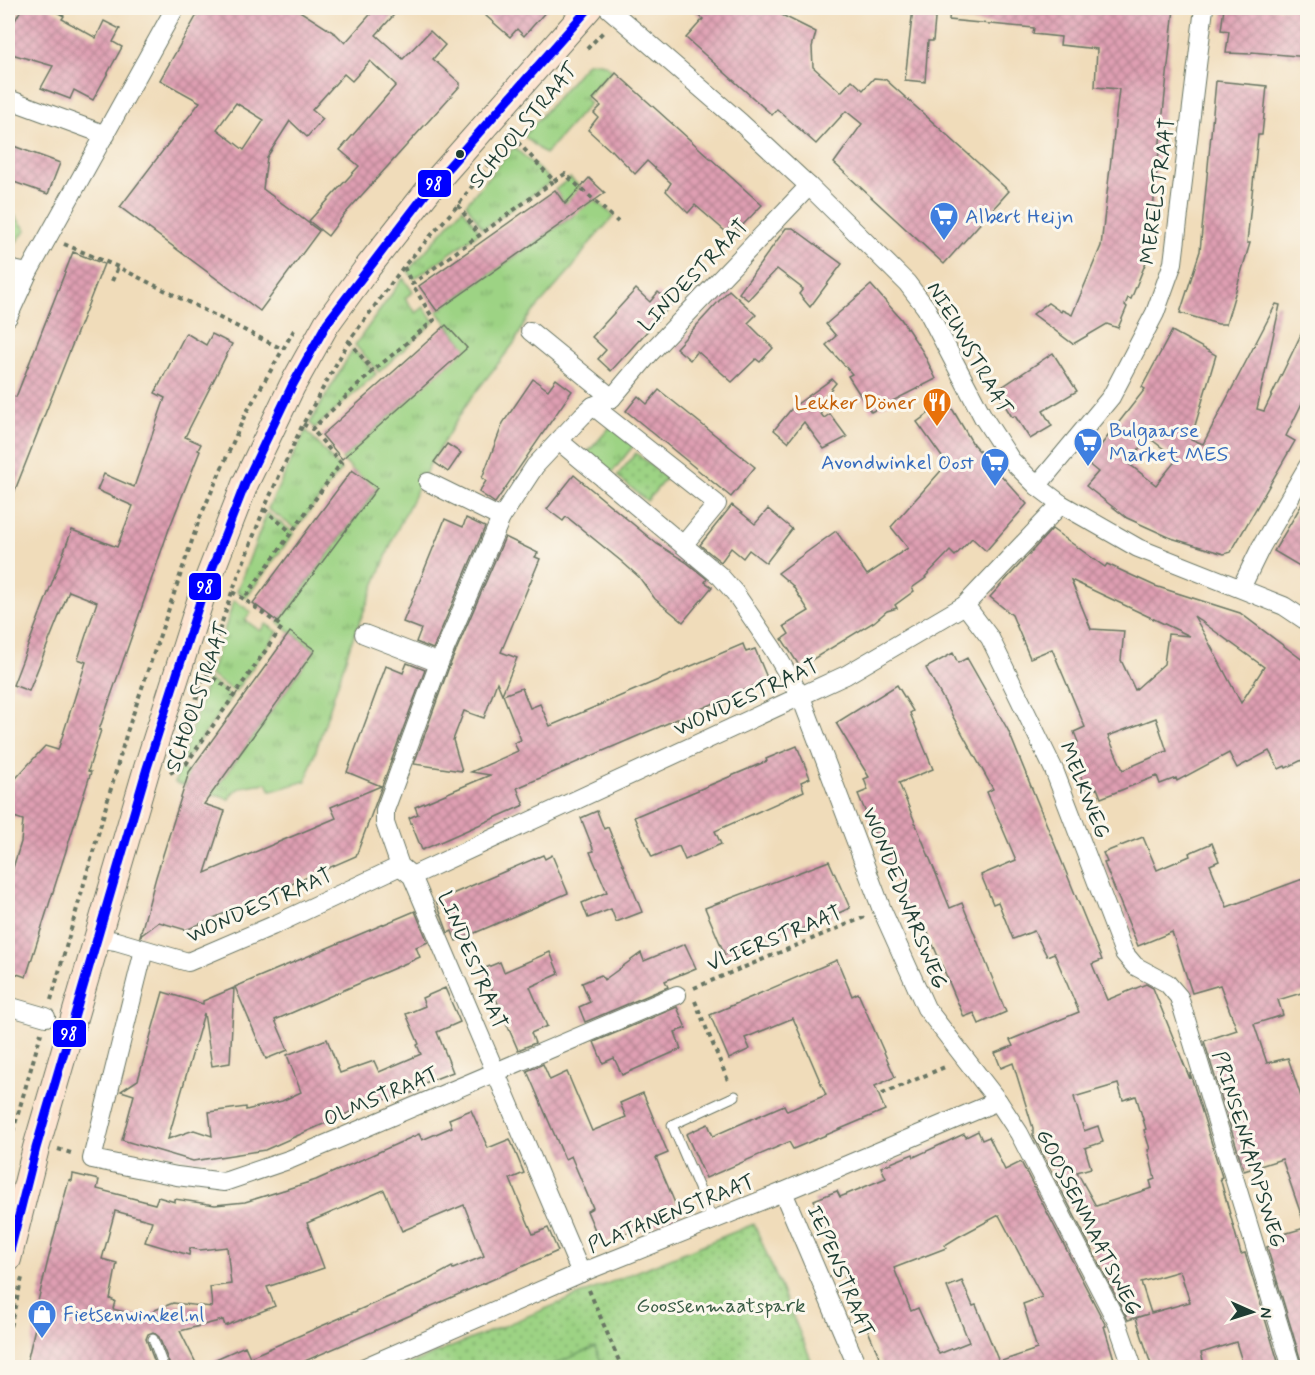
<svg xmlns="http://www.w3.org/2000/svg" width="1315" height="1375" font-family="Mynerve,sans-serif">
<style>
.grass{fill:url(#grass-tufts);stroke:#5e885c;stroke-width:1.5}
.park{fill:url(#park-dots);stroke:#5e885c;stroke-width:1.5}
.pitch{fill:#9dd384;stroke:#5e885c;stroke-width:1.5}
.building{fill:url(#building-cross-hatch);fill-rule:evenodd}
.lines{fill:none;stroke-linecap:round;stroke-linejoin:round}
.lane-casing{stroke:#687563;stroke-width:11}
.street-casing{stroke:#687563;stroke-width:20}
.secondary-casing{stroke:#687563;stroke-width:28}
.path{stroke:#687563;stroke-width:4;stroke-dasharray:4.5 4.5;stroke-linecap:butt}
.lane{stroke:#fff;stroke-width:9}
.street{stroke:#fff;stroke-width:18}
.secondary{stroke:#fde4d1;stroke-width:26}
.bus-1-casing{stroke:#fbf7ec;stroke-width:14}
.bus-1{stroke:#00f;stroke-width:9}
.bus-dot{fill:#1f3d34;stroke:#fbf7ec;stroke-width:2}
.labels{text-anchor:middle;stroke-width:6;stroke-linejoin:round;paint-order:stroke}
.street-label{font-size:21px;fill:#1f3d34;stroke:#fbf7ec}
.shop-label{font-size:21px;fill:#366cbe;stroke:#fbf7ec;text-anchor:start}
.food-label{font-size:21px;fill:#c56008;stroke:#fbf7ec;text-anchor:end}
.park-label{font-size:21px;fill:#385b44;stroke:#fbf7ec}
.line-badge{stroke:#fbf7ec;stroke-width:2}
.badge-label{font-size:16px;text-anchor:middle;font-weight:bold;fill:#fff}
</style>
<defs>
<pattern id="grass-tufts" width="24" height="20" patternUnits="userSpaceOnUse" patternTransform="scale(1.5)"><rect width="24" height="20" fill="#9dd384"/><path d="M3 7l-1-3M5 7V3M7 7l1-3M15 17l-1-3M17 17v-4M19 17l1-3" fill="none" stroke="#7fac6d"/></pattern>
<pattern id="park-dots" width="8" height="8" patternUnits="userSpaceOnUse" patternTransform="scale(1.5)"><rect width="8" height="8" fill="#9dd384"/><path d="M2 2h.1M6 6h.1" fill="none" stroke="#7fac6d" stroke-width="1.8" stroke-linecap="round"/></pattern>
<pattern id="building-cross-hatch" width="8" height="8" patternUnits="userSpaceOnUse" patternTransform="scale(1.5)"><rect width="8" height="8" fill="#df9fb2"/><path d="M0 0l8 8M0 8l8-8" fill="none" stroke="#b48392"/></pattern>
</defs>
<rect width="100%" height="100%" fill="#fbf7ec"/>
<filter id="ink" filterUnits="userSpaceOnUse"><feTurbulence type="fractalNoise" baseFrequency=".0167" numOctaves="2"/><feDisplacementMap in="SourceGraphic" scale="12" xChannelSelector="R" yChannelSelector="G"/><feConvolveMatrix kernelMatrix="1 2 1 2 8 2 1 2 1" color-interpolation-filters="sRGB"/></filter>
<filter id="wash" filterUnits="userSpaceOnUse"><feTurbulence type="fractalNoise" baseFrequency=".008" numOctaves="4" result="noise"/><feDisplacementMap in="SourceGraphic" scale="24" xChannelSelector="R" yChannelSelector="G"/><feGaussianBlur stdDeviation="1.35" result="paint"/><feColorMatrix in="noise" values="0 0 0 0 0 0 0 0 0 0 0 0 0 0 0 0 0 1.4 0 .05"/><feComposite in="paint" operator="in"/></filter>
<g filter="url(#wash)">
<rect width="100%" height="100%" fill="#f0dcba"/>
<g class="grass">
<polygon points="597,62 606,65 612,70 585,98 590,103 545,154 524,136 587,63"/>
<polygon points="514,147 548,178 549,183 483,229 466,204"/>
<path d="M570 178 614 216 589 244 573 267 527 319 515 342 468 402 430 464 396 532 351 643 306 781 271 791 267 783C253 785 234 785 229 799L175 783 180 767 188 773 193 767 219 784 315 650 278 622 377 489 352 470 342 459 466 348 437 311 573 216 555 190Z"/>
<polygon points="463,208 480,232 414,279 408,271"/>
<polygon points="403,278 413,292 405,298 416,313 424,307 434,322 379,372 355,345"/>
<polygon points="353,349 376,374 315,428 310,423"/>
<polygon points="611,426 634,445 610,475 587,453"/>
<polygon points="306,430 341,470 296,529 268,509"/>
<polygon points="267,513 294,533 246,598 237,591"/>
<polygon points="234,600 251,612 245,620 260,631 266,624 278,632 235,692 210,675"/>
<polygon points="208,679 232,696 185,761 182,759"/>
</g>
<g class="park">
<polygon points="8,211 15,216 26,230 16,242 8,238"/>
<polygon points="636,453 666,478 647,501 617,476"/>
<polygon points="754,1224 814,1367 400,1368"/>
</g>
<polygon class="pitch" points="595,1347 603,1367 548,1367"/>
<g id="blocks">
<g class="building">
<polygon points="22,8 49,8 64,16 62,19 96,38 104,21 120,29 113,42 122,47 93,100 74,90 70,99 41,88 53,66 8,53 8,33"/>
<path d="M201 8H295L336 34 345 43 376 8H400L376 35 403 59 430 31 445 45 433 59 460 83V86L343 216 328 236 309 221 359 166 340 150 396 85 370 61 352 81 344 74 312 110 323 119 307 137 290 121 267 157 263 189 319 231 260 311 120 207 200 102 160 80ZM236 103 264 120 244 150 217 129Z"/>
<polygon points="477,8 549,8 524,36 517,29 510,37"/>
<polygon points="691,8 768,8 816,32 812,47 813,67 841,92 852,80 863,90 874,78 885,79 1009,191 944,264 834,163 862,124 846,111 816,144 777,109 772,115 686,38 703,19"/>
<polygon points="913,8 936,8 933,41 928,41 925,82 905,80"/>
<polygon points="950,8 1174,8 1148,257 1131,299 1128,298 1125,305 1127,307 1118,328 1107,324 1073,344 1033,314 1048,303 1061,312 1062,310 1072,315 1101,246 1119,89 1095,87 1097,49 1060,45 1061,37 1033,34 1034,28 949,20"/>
<polygon points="1224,8 1308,8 1308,57 1252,52 1251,54 1226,53 1229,31 1221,30"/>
<polygon points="616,73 762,205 738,230 732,224 726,232 695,205 688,213 666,191 671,183 647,161 635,174 612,150 611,151 588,130 598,117 594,113 601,106 593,99"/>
<polygon points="1216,81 1267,86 1262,135 1258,135 1247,243 1250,243 1226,324 1218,324 1180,313 1200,251"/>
<polygon points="8,144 60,163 48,194 8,180"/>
<polygon points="589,178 605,193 437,311 419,286 555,190 565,204"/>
<polygon points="786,228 793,228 842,264 810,307 799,294 803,289 777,269 748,300 739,293"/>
<polygon points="73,252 104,264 8,508 8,409 13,396 16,397"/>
<polygon points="871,285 901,319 923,352 936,379 871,412 848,376 852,374 826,345 836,336 826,324"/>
<polygon points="636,289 650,302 658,292 672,304 611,371 598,359 606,350 592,337"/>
<polygon points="729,290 756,315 748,323 773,348 760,362 756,359 732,382 697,351 690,360 676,348"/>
<path d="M1276 304 1280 305 1257 409 1264 411 1308 320V391L1286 436 1295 441 1231 552 1224 554 1171 538 1127 518 1086 486 1098 472 1087 463 1145 389 1142 387 1172 331 1216 355 1191 439 1203 444ZM1148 437 1177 459 1156 485 1128 463Z"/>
<polygon points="446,325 467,348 342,459 322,435"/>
<polygon points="186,333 206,345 212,334 232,344 185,437 201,444 198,450 200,451 169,529 99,730 101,730 88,771 91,772 26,977 8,971 8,884 21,842 23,820 8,815 8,787 45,746 58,750 86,662 78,659 97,602 69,591 29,691 13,685 72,530 117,547 133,506 97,490 104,474 134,487 165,398 155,393"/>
<polygon points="1053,353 1077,391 1043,411 1052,426 1030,439 1015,416 1012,417 996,391"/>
<polygon points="533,379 548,390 556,379 572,391 495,503 479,492 486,481 482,478 503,423"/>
<polygon points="832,379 836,383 816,407 824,418 830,414 847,437 824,449 804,422 788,442 774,430 793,407"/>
<polygon points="659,390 755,467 731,497 626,411 638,396 647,404"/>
<polygon points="947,400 973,444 1027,504 986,551 972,538 955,556 950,551 925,577 926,578 912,588 914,591 895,605 897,608 887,611 874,622 800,667 782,639 789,634 784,626 809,611 792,585 778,573 836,531 867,575 908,548 891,527 947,464 917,422"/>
<polygon points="447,444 461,453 448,472 434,462"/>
<polygon points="352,470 377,488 278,622 253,603"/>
<polygon points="574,475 657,544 686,562 707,579 705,582 712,587 683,622 655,599 639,577 621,561 568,518 566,517 563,521 547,509"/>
<polygon points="1308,494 1308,571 1274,551"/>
<polygon points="732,505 755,524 768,509 792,529 766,563 749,550 743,558 731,548 721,562 700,545"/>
<polygon points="466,518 485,527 433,649 416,642 421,629 403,622 445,519 463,527"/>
<path d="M1052 529 1105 567 1107 564 1155 586 1240 613 1308 664V757L1286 768 1285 766 1279 769 1269 751 1237 768 1229 753 1177 781 1176 778 1160 784 1157 776 1101 798 1097 788 1087 792 1069 746 1078 742 1074 732 1085 727 1052 649 1030 658 1012 615 990 597ZM1071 580 1190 636 1168 634 1164 664 1135 690 1121 660 1124 631 1091 629ZM1194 616 1264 667 1241 703 1206 637ZM1156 718 1167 751 1123 770 1108 736Z"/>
<polygon points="505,537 538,553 535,557 540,559 501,652 517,658 502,694 497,682 484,718 464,711 453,740 462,771 414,764 449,667"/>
<polygon points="290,632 315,650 204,804 225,811 205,873 336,818 331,807 381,786 347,772 386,666 403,673 407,663 425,670 356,856 186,930 159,922 140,936 156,877 189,772"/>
<polygon points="743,644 746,652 755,649 768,680 517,788 524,805 422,850 409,818 418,814 415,807 490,775 471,772 518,751 514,743 521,740 503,695 522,688 530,708 540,704 550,726"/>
<path d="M953 653 958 663 967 658 1008 730 1102 960 1092 964 1107 1000 1146 984 1153 988 1190 1079V1073L1222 1177 1220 1178 1241 1254 1245 1253 1280 1368H1244L1236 1342 1201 1353 1205 1368H1152L1136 1318 1148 1314 1128 1320 1033 1135V1128L1013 1063 1001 1068 995 1053 1013 1046 1010 1040 1079 1012 1054 953 1047 956 1034 931 1013 939 998 902 993 904 981 875 1016 860 987 792 993 789 926 668ZM1118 1084 1123 1100 1136 1096 1146 1129 1144 1130 1150 1149 1148 1150 1155 1179 1150 1181 1152 1188 1096 1206 1077 1172 1091 1168 1085 1148 1103 1142 1098 1126 1084 1131 1074 1097ZM1180 1271 1190 1302 1151 1313 1141 1282Z"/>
<polygon points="897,685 913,711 910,713 933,769 899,783 950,908 962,903 1006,1012 979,1024 974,1013 964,1017 925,926 915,930 858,794 868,790 864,779 869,777 836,723"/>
<polygon points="797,746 810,778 801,782 804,791 715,831 721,844 685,860 679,846 652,857 634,817 767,761 766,759"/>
<polygon points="597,811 604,829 608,827 642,912 616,922 611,909 588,918 582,903 607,892 590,852 594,851 581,818"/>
<polygon points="1143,837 1157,870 1190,856 1189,853 1212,843 1219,861 1210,865 1227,907 1308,877 1308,991 1278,1000 1283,1015 1254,1024 1267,1063 1288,1058 1308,1117 1308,1222 1304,1223 1282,1159 1244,1171 1204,1041 1237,1030 1220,985 1192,993 1172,932 1138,946 1104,863 1107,862 1103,853"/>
<polygon points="543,855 545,859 552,855 568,893 456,941 452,931 448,933 436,901"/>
<polygon points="829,861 850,908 793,933 790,928 725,955 705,908"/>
<polygon points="415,911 428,942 416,947 420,957 275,1020 288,1050 266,1059 235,987"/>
<polygon points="685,944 696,968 665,981 668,987 585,1022 579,1007 590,1002 582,983 601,975 604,980 641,953 644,961"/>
<polygon points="550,952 559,974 530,987 547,1026 531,1033 535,1043 518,1050 483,969 500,962 504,972"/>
<polygon points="837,960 852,996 858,993 895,1077 875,1086 885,1110 793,1149 789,1142 706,1178 686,1134 708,1124 713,1136 784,1105 787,1111 826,1095 793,1018 745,1038 750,1049 729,1059 710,1015"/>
<polygon points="234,988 230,1063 212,1066 204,1013 168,1139 194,1130 212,1136 209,1112 246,1107 246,1110 282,1101 301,1092 287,1055 327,1039 340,1073 374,1061 379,1072 421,1054 417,1045 419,1044 406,1014 425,1006 422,998 445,988 460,1022 437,1032 453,1072 417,1086 419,1091 380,1101 380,1099 265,1150 193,1161 122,1140 134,1095 121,1091 138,1080 163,992 203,1004 203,1001"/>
<polygon points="677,1007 686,1028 675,1032 681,1049 622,1075 614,1058 603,1063 594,1042"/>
<polygon points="543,1064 550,1080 567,1072 592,1131 626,1117 620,1103 643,1093 668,1153 656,1158 680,1215 642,1231 632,1233 631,1231 601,1244 587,1211 593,1208 571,1156 565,1159 527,1071"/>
<path d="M471 1110 488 1148 510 1139 524 1173 510 1179 526 1218 533 1234 548 1228 558 1251 289 1368H171L159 1337 153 1332 148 1334 146 1339 157 1368H49L27 1362 41 1302 38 1301 54 1236 69 1180 72 1181 73 1174 99 1180 97 1189 155 1204 158 1197 175 1202V1199L215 1205 245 1202 316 1180 419 1134 422 1140 452 1127 449 1119ZM384 1190 402 1231 464 1205 484 1256 453 1269 452 1267 428 1280 250 1357 245 1346 198 1367 180 1331 223 1320 225 1326 275 1306 267 1287 324 1268 307 1223ZM115 1211 152 1221 145 1242 189 1255 190 1248 200 1250 227 1247 231 1284 210 1287 212 1307 173 1303 155 1310 147 1318 113 1309 115 1301 110 1299 117 1263 102 1259Z"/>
<path d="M978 1131 982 1140 989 1137 1005 1170 1021 1162 1106 1326H1104L1114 1359 1085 1368H884L828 1237 814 1200 837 1191 840 1197 886 1178 881 1167 913 1154 914 1157 964 1134 966 1137ZM999 1215 1042 1297 1023 1304 1037 1349 999 1362 976 1305 973 1306 962 1281 947 1287 969 1342 939 1354 918 1308 911 1311 894 1268 946 1248 945 1245 958 1237Z"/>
<polygon points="1308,1227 1308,1368 1303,1368 1267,1247 1275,1244 1273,1237"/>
</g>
</g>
</g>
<g filter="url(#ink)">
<use href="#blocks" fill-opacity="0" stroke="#687563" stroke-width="1.5"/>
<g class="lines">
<g class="lane-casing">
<g id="lane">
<polyline points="713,1221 672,1125 735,1096"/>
<polyline points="153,1339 164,1368"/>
</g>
</g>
<g class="street-casing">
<g id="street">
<polyline points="608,8 740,122 809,186 907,283 926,308 983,417 1011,460 1037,486 1061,504 1138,548 1284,606 1308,622"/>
<polyline points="8,99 106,135"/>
<polyline points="8,269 28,273"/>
<polyline points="8,317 28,273 175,8"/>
<polyline points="530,331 612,398"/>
<polyline points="593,406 717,504 684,544"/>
<polyline points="559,441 720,576 735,593 773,649 801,697 882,910 926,1008 998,1101 1019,1133 1117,1322 1133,1368"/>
<polyline points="428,482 501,518"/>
<polyline points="1037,486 1111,397 1155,313 1173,263 1204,8"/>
<polyline points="1241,588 1261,547 1308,466"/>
<polyline points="965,605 990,638 1054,770 1124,953 1135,966 1167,983 1179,997 1292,1368"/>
<polyline points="364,634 439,663"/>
<polyline points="412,876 846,675 965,605 1061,504"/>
<polyline points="97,938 116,941 188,962 272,926 400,866"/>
<polyline points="144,950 92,1159 177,1176 224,1182 291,1159 677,995"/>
<polyline points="8,1006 46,1017"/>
<polyline points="783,1192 858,1368"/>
<polyline points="581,1273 412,876 400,866 385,823 385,810 439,663 501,518 535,466 582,416 593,406 612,398 650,353 809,186"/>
<polyline points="363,1368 581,1273 783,1192 998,1101"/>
</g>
</g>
<g class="secondary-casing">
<polyline id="secondary" points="8,1259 36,1148 147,768 203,592 245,484 292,386 327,323 368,267 431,187 589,8"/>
</g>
<g class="path">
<polyline points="8,13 10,8"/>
<polyline points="587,49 605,30"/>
<polyline points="554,181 565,174 618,222"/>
<polyline points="458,205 478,234"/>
<polyline points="64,244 118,267 282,349"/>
<polyline points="404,267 412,284 554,181 511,135"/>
<polyline points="112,281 118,267"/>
<polyline points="349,341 373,371"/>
<polyline points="303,424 312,429 373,371 434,320 412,284"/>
<polyline points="264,509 291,532"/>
<polyline points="232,592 244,599 341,463 312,429"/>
<polyline points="206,673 237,694"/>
<polyline points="185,733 232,592 264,509 303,424 349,341 404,266 458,205 507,140"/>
<polyline points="170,773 186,764 282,627 244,599"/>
<polyline points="694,988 865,917"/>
<polyline points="51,1000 127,732 199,520 245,415 294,330"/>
<polyline points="695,1001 729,1083"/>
<polyline points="882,1094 947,1066"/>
<polyline points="8,1149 41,1033"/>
<polyline points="58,1149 74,1154"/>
<polyline points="589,1290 622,1368"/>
<polyline points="8,1335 22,1278"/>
</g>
<use href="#lane" class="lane"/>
<use href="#street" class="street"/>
<use href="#secondary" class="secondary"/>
<g class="bus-1-casing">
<polyline id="bus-1" points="8,1259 36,1148 147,768 203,592 245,484 292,386 327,323 431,187 589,8"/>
</g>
<use href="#bus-1" class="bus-1"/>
</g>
</g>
<defs>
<g id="supermarket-pin" transform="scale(1.5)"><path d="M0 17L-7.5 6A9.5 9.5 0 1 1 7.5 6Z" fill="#3f7fe0" stroke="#fbf7ec"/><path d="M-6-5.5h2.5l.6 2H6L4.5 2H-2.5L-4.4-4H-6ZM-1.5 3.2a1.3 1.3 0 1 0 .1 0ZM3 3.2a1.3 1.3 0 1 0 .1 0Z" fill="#fff"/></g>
<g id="restaurant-pin" transform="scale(1.5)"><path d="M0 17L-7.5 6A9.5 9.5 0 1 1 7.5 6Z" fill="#e8710a" stroke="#fbf7ec"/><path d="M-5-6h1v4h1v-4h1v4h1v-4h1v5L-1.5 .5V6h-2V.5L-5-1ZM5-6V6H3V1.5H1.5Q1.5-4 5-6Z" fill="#fff"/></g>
<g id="shop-pin" transform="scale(1.5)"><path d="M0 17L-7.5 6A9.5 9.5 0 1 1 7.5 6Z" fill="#3f7fe0" stroke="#fbf7ec"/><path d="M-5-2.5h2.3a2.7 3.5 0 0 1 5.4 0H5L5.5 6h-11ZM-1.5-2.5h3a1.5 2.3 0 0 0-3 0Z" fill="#fff"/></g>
</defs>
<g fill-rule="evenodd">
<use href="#supermarket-pin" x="944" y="216"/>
<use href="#restaurant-pin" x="937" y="402"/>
<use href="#supermarket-pin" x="1088" y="442"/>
<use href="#supermarket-pin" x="995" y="462"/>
<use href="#shop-pin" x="42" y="1314"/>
</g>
<circle class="bus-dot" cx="460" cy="154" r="5"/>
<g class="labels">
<g class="street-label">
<text transform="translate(523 125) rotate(-50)" y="7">SCHOOLSTRAAT</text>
<text transform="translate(1157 191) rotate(-82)" y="7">MERELSTRAAT</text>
<text transform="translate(693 275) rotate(-46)" y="7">LINDESTRAAT</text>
<text transform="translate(970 348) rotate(60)" y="7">NIEUWSTRAAT</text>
<text transform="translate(197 697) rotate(-71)" y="7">SCHOOLSTRAAT</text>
<text transform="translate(746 697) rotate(-25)" y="7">WONDESTRAAT</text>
<text transform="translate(1085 790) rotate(68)" y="7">MELKWEG</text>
<text transform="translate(905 898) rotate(68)" y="7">WONDEDWARSWEG</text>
<text transform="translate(259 905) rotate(-24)" y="7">WONDESTRAAT</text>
<text transform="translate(774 938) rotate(-22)" y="7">VLIERSTRAAT</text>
<text transform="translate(473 960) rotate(67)" y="7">LINDESTRAAT</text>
<text transform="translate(381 1096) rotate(-23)" y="7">OLMSTRAAT</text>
<text transform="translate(1249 1149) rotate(73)" y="7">PRINSENKAMPSWEG</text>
<text transform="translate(671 1213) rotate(-22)" y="7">PLATANENSTRAAT</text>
<text transform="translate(1089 1222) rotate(63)" y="7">GOOSSENMAATSWEG</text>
<text transform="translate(841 1271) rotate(67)" y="7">IEPENSTRAAT</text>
</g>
<g class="shop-label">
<text x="965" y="223">Albert Heijn</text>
<text x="1109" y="437">Bulgaarse<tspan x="1109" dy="24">Market MES</tspan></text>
<text x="974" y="469" text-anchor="end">Avondwinkel Oost</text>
<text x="63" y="1321">Fietsenwinkel.nl</text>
</g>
<g class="food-label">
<text x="916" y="409">Lekker Döner</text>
</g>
<g class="park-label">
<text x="721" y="1312">Goossenmaatspark</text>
</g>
</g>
<g class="line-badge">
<rect x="417" y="169" width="35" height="29" rx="6" fill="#00f"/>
<rect x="188" y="572" width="34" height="29" rx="6" fill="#00f"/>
<rect x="52" y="1019" width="35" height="29" rx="6" fill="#00f"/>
</g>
<g class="badge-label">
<text x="434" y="189">98</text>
<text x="205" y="592">98</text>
<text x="69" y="1039">98</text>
</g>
<rect width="1315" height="1375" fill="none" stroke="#fbf7ec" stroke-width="30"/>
<g transform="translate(1252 1312) rotate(93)" stroke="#fbf7ec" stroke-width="4.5" paint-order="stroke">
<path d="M0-4.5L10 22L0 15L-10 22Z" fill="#1f3d34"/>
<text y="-9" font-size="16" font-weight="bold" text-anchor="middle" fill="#1f3d34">N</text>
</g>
</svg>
